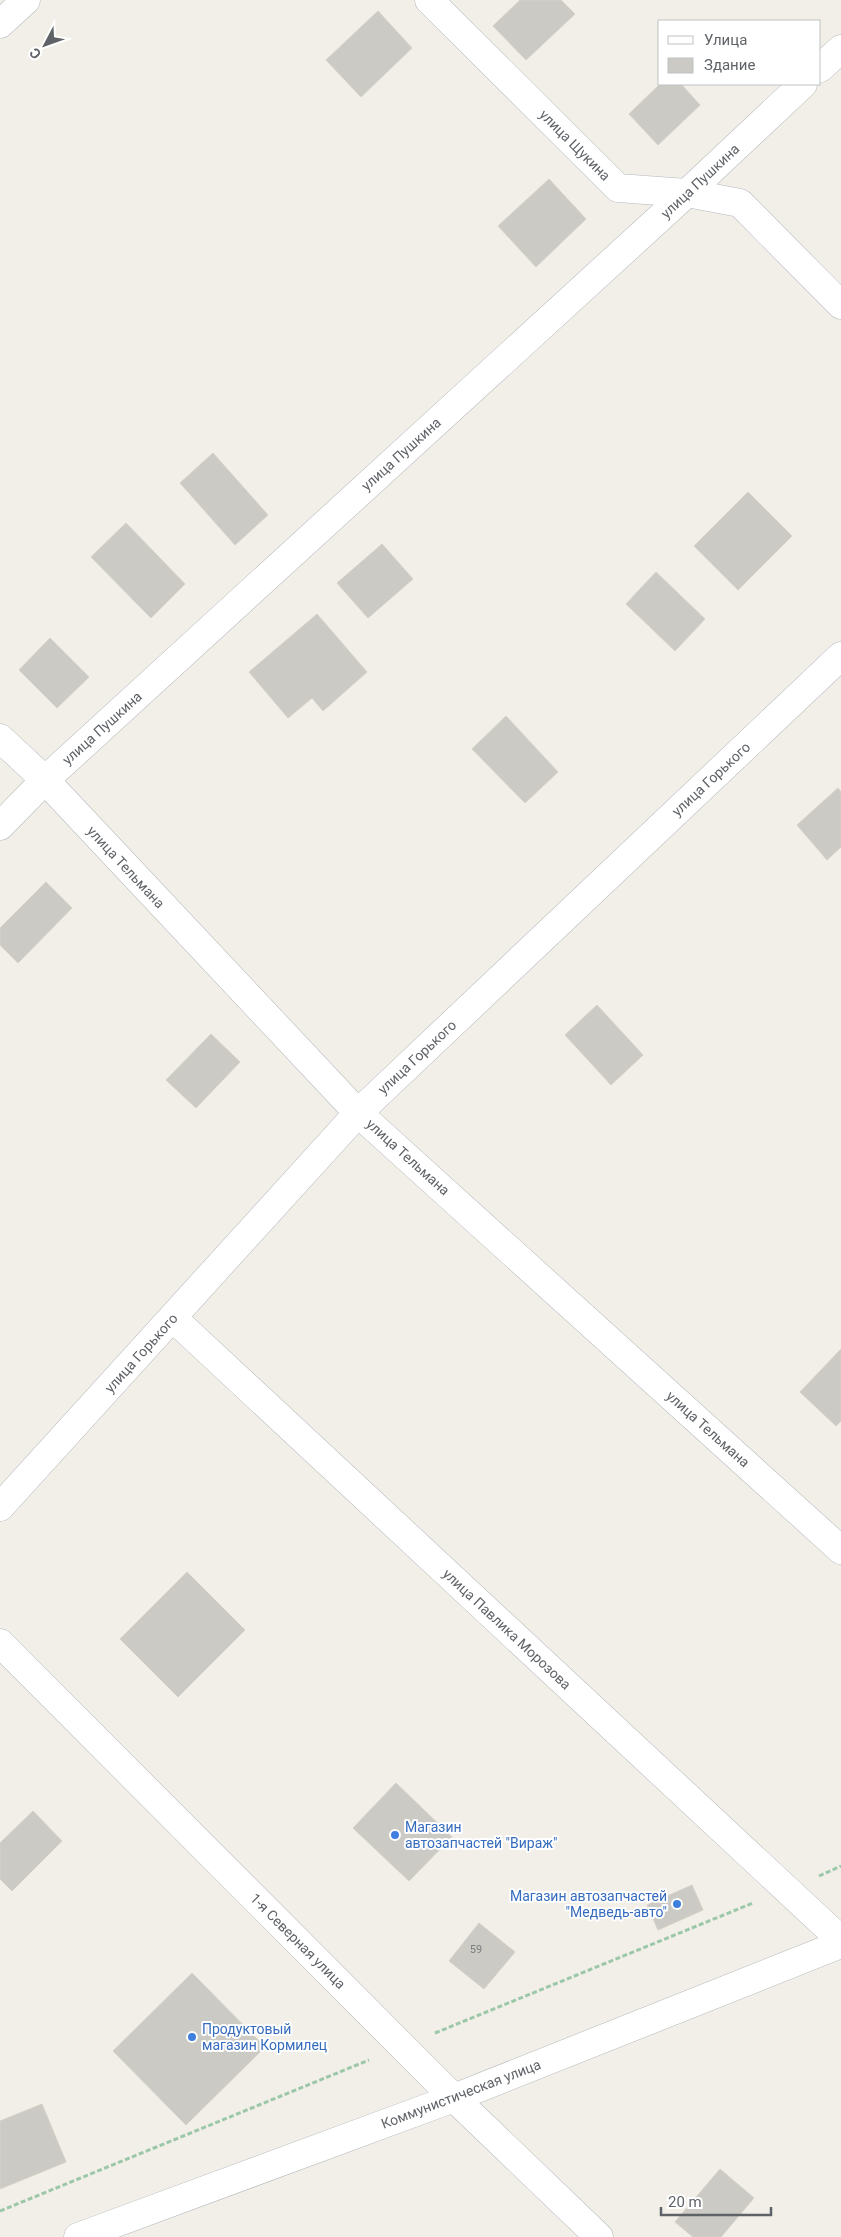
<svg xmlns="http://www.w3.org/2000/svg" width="841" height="2237" font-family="Roboto,sans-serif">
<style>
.building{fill:#cccac5;stroke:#d6d1c6}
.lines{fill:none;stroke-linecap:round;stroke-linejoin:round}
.minor-casing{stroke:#b5b8bc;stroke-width:29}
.path{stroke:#9cc7a9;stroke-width:3;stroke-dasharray:5 2.5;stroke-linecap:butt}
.minor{stroke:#fff;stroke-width:28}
.shop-dot{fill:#3f7fe0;stroke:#fff;stroke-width:2}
.labels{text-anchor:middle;stroke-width:4;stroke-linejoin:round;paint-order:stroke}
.number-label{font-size:11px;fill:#7a7d7f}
.street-label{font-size:14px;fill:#5f6368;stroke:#fff}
.shop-label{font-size:14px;fill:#366cbe;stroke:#fff;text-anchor:start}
</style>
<rect width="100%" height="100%" fill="#f1efe8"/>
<g class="building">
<polygon points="520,0 561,0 575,14 526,60 493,26"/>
<polygon points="378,11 412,48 361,97 326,60"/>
<polygon points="660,84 681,84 700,105 658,145 629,114"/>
<polygon points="549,179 586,219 536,267 498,226"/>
<polygon points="213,453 268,515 235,545 180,483"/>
<polygon points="748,492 792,536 738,590 694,546"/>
<polygon points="126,523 185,584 151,618 91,557"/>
<polygon points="382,544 413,579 368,618 337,583"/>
<polygon points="656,572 705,619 675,651 626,604"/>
<polygon points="317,614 367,672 323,711 312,698 288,718 249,672"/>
<polygon points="50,638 89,677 57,708 19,670"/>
<polygon points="506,716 558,772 525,803 472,749"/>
<polygon points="838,788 841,792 841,847 827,860 797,825"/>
<polygon points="46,882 72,908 18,963 0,945 0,928"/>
<polygon points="597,1005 643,1055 611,1085 565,1035"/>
<polygon points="211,1034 240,1062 196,1108 166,1080"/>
<polygon points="841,1349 841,1421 836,1426 800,1392"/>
<polygon points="187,1572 245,1630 178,1697 120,1639"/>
<polygon points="396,1783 452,1837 409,1881 353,1828"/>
<polygon points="33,1811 62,1841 12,1891 0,1879 0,1843"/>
<polygon points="692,1885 703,1910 658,1930 647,1905"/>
<polygon points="479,1923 515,1952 484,1989 449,1961"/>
<polygon points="192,1973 265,2047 186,2125 113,2051"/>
<polygon points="42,2104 66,2162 0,2189 0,2121"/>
<polygon points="720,2169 754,2198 721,2237 693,2237 675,2222"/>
</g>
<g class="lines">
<g class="minor-casing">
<g id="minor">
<polyline points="429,0 618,188 687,193 740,203 841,305"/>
<polyline points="0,24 26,0"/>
<polyline points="820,68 841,49"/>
<polyline points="0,738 45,780 358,1113 841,1550"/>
<polyline points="0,826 45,780 687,193 803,84"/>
<polyline points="173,1318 841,1940"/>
<polyline points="0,1507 358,1113 841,656"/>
<polyline points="0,1643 454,2098 599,2237"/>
<polyline points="78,2237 454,2098 841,1944"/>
</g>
</g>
<g class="path">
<polyline points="819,1876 841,1866"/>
<polyline points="435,2033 753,1903"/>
<polyline points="0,2211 369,2060"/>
</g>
<use href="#minor" class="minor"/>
</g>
<g class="shop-dot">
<circle cx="395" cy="1835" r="5"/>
<circle cx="677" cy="1904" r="5"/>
<circle cx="192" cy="2037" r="5"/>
</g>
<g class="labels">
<g class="number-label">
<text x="476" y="1953">59</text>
</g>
<g class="street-label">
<text transform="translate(575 145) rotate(45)" y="5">улица Щукина</text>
<text transform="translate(700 181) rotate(-43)" y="5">улица Пушкина</text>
<text transform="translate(401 454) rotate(-42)" y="5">улица Пушкина</text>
<text transform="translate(102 728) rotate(-42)" y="5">улица Пушкина</text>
<text transform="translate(711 779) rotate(-43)" y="5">улица Горького</text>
<text transform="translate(126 867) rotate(47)" y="5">улица Тельмана</text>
<text transform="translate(417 1057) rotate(-43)" y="5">улица Горького</text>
<text transform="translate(408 1157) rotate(42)" y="5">улица Тельмана</text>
<text transform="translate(141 1353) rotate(-48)" y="5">улица Горького</text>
<text transform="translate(708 1429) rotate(42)" y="5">улица Тельмана</text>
<text transform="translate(507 1629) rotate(43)" y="5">улица Павлика Морозова</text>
<text transform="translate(298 1941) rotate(45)" y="5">1-я Северная улица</text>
<text transform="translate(461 2094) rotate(-21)" y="5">Коммунистическая улица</text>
</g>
<g class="shop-label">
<text x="405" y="1832">Магазин<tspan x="405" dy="16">автозапчастей "Вираж"</tspan></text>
<text x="667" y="1901" text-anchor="end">Магазин автозапчастей<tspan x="667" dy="16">"Медведь-авто"</tspan></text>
<text x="202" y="2034">Продуктовый<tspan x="202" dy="16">магазин Кормилец</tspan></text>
</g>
</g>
<rect x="658" y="20" width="162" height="65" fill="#ffffff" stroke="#bfc1c3"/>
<rect x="668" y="36" width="25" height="8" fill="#ffffff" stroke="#bfc1c3"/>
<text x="704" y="45" font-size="15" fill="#5f6368">Улица</text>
<rect x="668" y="58" width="25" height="15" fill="#cccac5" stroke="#bfc1c3"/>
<text x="704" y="70" font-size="15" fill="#5f6368">Здание</text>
<g transform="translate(45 45) rotate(229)" stroke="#ffffff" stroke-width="4" paint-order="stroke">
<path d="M0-4L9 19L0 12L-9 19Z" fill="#5f6368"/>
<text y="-8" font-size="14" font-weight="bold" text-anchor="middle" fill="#5f6368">С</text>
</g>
<path d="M661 2207v8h110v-8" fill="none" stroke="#5f6368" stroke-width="2.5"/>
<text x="668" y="2207" font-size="15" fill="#5f6368" stroke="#ffffff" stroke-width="4" paint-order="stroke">20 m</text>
</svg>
